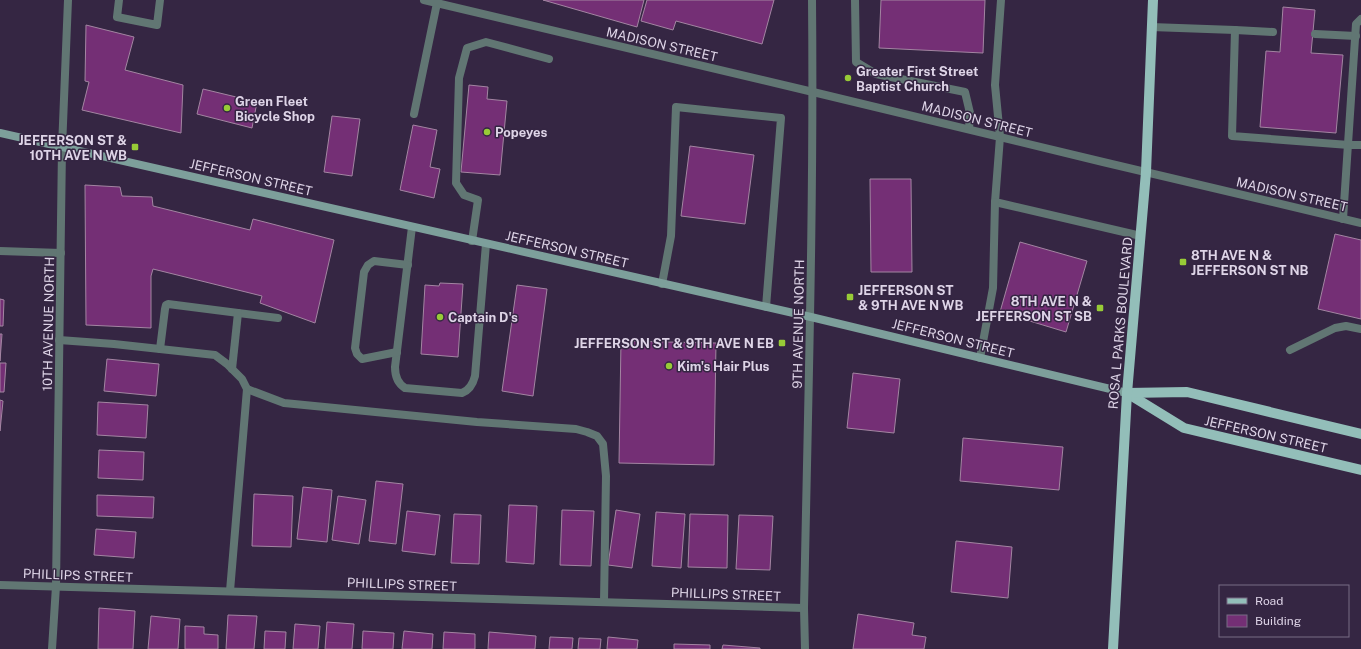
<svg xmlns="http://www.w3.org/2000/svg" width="1361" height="649" font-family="'Public Sans',sans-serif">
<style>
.building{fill:#742f75;stroke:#a385a2}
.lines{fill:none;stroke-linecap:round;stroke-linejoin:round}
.service{stroke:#617673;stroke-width:8}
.minor{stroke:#617673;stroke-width:8}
.secondary{stroke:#7d9f9b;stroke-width:8}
.primary{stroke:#93beb9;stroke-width:10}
.poi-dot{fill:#98cb37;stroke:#352643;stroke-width:1.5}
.labels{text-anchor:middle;stroke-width:3;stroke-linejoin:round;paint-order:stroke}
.street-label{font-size:13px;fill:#ded4e7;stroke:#352643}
.poi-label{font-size:13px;font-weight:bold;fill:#ded4e7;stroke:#352643;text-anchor:start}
</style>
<rect width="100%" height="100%" fill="#352643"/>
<g class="building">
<polygon points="543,0 644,0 637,27"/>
<polygon points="647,0 774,0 762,44 676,21 673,30 641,21"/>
<polygon points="881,0 985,0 983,53 879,48"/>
<polygon points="1283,7 1315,10 1311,53 1343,55 1336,133 1260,127 1266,51 1280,52"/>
<polygon points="86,25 134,37 125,70 183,85 181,133 82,110 89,82 85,81"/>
<polygon points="469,85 488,87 487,99 507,101 500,175 461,172"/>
<polygon points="203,89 257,102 252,128 197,114"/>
<polygon points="332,116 360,119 352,176 324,172"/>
<polygon points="413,125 437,130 430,167 440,169 434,198 400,190"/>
<polygon points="690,146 754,155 745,224 681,216"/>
<polygon points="870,179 911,179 912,272 871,272"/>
<polygon points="85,185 120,187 122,196 152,197 153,206 250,230 253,219 334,240 315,323 260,303 262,296 153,269 151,276 151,328 86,325"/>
<polygon points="1335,234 1361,240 1361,319 1318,309"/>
<polygon points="1020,242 1087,261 1066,332 1000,312"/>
<polygon points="440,283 463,284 458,357 421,354 425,285 439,286"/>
<polygon points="517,285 547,289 533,396 502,391"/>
<polygon points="0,299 4,300 3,326 0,326"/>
<polygon points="0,334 2,334 0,361"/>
<polygon points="621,341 716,343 714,465 619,463"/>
<polygon points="107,359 159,364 156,396 104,391"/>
<polygon points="0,363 6,363 4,392 0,392"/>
<polygon points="853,373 900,379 894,433 847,428"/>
<polygon points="0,400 3,401 0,431"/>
<polygon points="98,402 148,405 146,438 97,435"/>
<polygon points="963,438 1063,447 1059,490 960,481"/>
<polygon points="99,450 144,452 143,480 98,478"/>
<polygon points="376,481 403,484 396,544 369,541"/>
<polygon points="303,487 332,490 327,542 297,539"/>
<polygon points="254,494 293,496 291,547 252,546"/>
<polygon points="97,495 154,497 153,518 97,516"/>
<polygon points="338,496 366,500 359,544 332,540"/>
<polygon points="509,505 537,506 534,564 506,562"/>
<polygon points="562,510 594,511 591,566 560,565"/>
<polygon points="616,510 640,514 632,568 608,565"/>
<polygon points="407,511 440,515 435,555 402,551"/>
<polygon points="656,512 685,514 681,568 652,566"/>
<polygon points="454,514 481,515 479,564 451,563"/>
<polygon points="690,514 728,515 727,568 688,567"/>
<polygon points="739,515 773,516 770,570 736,569"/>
<polygon points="96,529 136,532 134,558 94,555"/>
<polygon points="956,541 1012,547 1008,598 951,592"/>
<polygon points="99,608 135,611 133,649 98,649"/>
<polygon points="858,614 914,623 912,635 926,637 924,649 853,649"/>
<polygon points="228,615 257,616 254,649 226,649"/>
<polygon points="151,616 180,619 178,649 148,649"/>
<polygon points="327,622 354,624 352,649 325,649"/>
<polygon points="295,624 320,626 318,649 293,649"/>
<polygon points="185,626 204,627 204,634 218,635 218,649 185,649"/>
<polygon points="265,631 286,632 285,649 264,649"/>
<polygon points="363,631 394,633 393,649 362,649"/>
<polygon points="404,631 433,634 432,649 402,649"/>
<polygon points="444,632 475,634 475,649 443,649"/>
<polygon points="489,632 536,636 535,649 488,649"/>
<polygon points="550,637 573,638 572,649 549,649"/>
<polygon points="608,637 638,640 637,649 607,649"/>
<polygon points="579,638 601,639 600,649 578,649"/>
<polygon points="674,644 710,645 710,649 674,649"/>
<polygon points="723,645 760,648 760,649 722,649"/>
</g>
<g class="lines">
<g class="service">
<polyline points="119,0 117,17 157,25 160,0"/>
<polyline points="855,0 856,62 876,74 965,92 970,113 969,129"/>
<polyline points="1001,0 995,85 1000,137 995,202 1141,236"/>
<polyline points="1151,27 1235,30 1273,32"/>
<polyline points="1235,30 1232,136 1349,145 1361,145"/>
<polyline points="1315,34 1356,36"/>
<polyline points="414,114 437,3"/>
<polyline points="1343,219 1356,24 1361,19"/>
<path d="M412 227 395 367C395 376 397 383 405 388L462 393C470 390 473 384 475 376L486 244"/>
<polyline points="472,241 478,200 464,195 456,183 459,78 467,48 486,42 549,59"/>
<polyline points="0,251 61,253"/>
<polyline points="662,284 671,236 676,107 781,118 766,307"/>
<polyline points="59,340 114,344 215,355 227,364 242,379 247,389 284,403 477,422 576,429 587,432 597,436 603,444 606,476 604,602"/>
<polyline points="160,349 165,309 166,305 168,304 278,318"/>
<polyline points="1290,350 1335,328 1346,326 1361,329"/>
<polyline points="397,352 362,359 357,354 355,348 364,272 368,265 374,261 408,265"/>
<polyline points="980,358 993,288 995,202"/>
<polyline points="232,369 238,313"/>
<polyline points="230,591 247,389"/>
</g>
<g class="minor">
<polyline points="424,0 813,92 1103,162 1361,223"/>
<polyline points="0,585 804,608"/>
<polyline points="52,649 56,586 62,148 68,0"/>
<path d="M805 649 804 608C808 405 814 203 812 0"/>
</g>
<polyline class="secondary" points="0,133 811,317 1127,393"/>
<g class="primary">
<polyline points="1127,393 1184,428 1361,470"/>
<polyline points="1127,393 1187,392 1361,434"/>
<polyline points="1113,649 1127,393 1146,172 1153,0"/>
</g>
</g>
<g class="poi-dot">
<circle cx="848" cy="78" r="4"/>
<circle cx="227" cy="108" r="4"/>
<circle cx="487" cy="132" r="4"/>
<rect x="131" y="143" width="8" height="8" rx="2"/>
<rect x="1179" y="258" width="8" height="8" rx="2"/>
<rect x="846" y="293" width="8" height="8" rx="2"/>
<rect x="1096" y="304" width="8" height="8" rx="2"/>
<circle cx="440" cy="317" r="4"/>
<rect x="778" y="339" width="8" height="8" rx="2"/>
<circle cx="669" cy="366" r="4"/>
</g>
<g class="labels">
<g class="street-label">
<text transform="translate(662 44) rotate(13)" y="5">MADISON STREET</text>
<text transform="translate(977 119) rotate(14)" y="5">MADISON STREET</text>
<text transform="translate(251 177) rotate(13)" y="5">JEFFERSON STREET</text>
<text transform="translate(1292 194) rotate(13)" y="5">MADISON STREET</text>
<text transform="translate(567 249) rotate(13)" y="5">JEFFERSON STREET</text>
<text transform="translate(1120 323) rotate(-85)" y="5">ROSA L PARKS BOULEVARD</text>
<text transform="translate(48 324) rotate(-89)" y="5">10TH AVENUE NORTH</text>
<text transform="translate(798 324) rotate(-89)" y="5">9TH AVENUE NORTH</text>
<text transform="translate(953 338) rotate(14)" y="5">JEFFERSON STREET</text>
<text transform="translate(1266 434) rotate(13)" y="5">JEFFERSON STREET</text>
<text transform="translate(78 575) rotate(2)" y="5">PHILLIPS STREET</text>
<text transform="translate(402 584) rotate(2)" y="5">PHILLIPS STREET</text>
<text transform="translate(726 594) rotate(2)" y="5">PHILLIPS STREET</text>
</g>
<g class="poi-label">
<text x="856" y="76">Greater First Street<tspan x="856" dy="15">Baptist Church</tspan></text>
<text x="235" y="106">Green Fleet<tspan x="235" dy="15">Bicycle Shop</tspan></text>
<text x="495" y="137">Popeyes</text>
<text x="127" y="145" text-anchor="end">JEFFERSON ST &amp;<tspan x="127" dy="15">10TH AVE N WB</tspan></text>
<text x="1191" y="260">8TH AVE N &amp;<tspan x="1191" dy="15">JEFFERSON ST NB</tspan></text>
<text x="858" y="295">JEFFERSON ST<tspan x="858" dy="15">&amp; 9TH AVE N WB</tspan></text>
<text x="1092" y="306" text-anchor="end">8TH AVE N &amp;<tspan x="1092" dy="15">JEFFERSON ST SB</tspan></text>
<text x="448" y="322">Captain D's</text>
<text x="774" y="348" text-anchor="end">JEFFERSON ST &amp; 9TH AVE N EB</text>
<text x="677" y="371">Kim's Hair Plus</text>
</g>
</g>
<rect x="1219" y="585" width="130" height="52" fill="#352643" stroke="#796c85"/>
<rect x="1227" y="598" width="20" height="6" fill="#93beb9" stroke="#796c85"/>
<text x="1255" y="605" font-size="12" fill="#ded4e7">Road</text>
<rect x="1227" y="615" width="20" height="12" fill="#742f75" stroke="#796c85"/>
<text x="1255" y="625" font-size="12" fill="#ded4e7">Building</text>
</svg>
